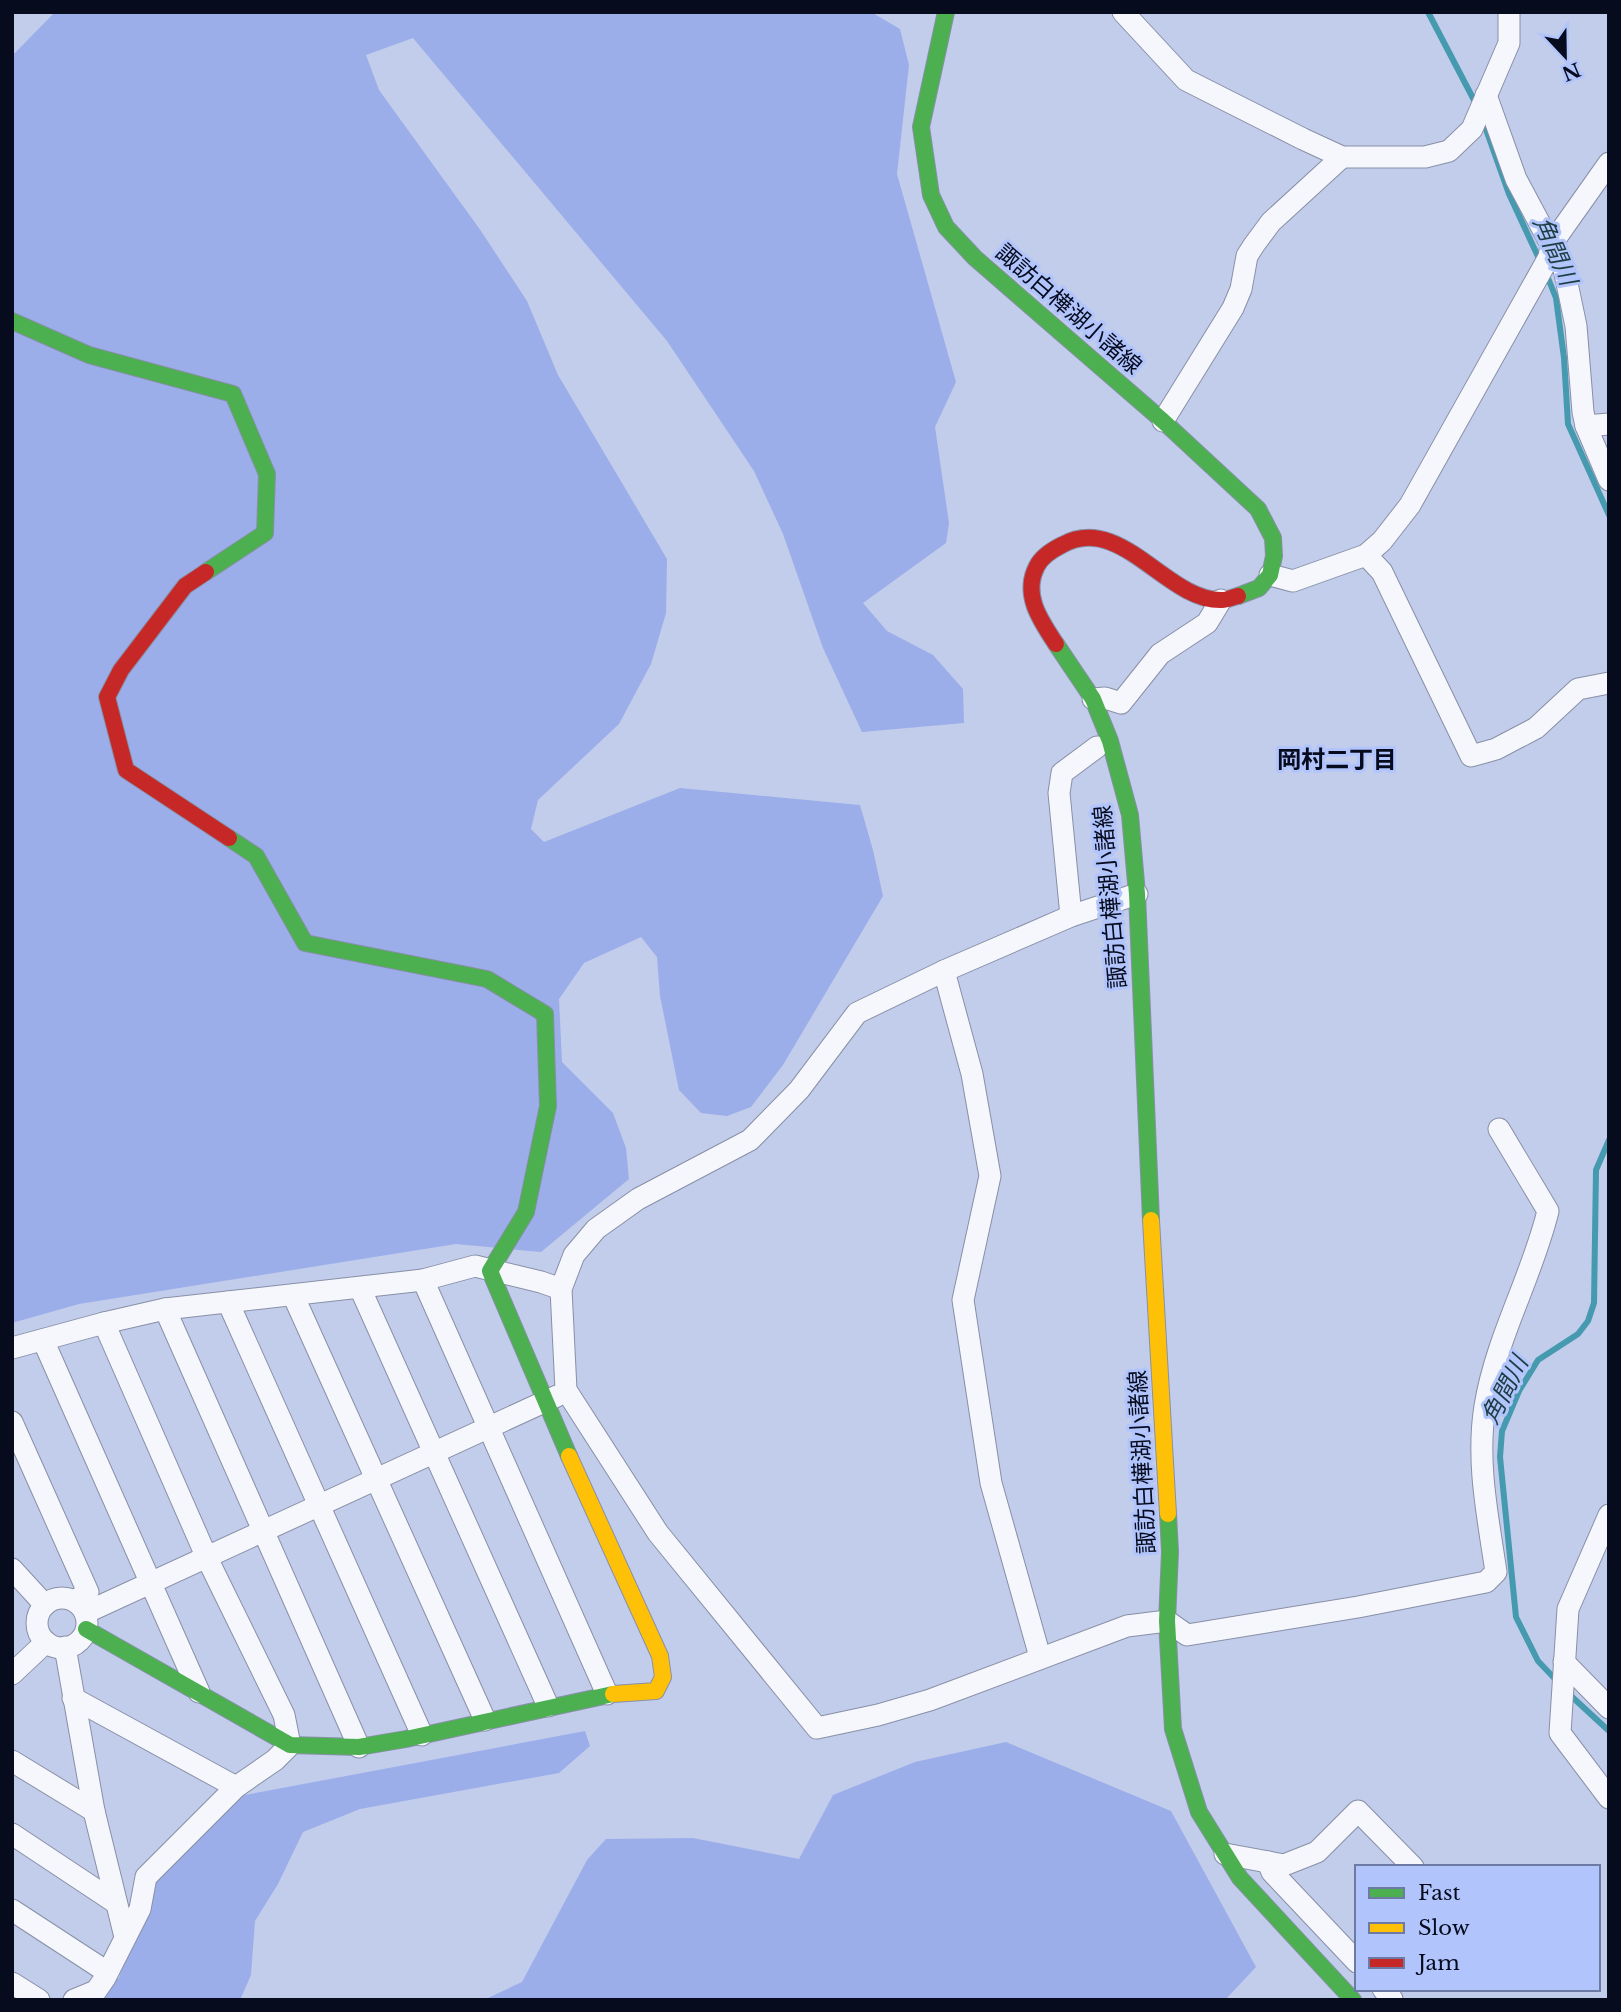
<svg xmlns="http://www.w3.org/2000/svg" width="1621" height="2012" font-family="'Libre Baskerville','Noto Sans JP',serif">
<style>
.green{fill:#9baeea}
.lines{fill:none;stroke-linecap:round;stroke-linejoin:round}
.stream{stroke:#469aaf;stroke-width:6}
.street-casing{stroke:#8890a7;stroke-width:23}
.fast-casing{stroke:#8890a7;stroke-width:18}
.slow-casing{stroke:#8890a7;stroke-width:18}
.jam-casing{stroke:#8890a7;stroke-width:18}
.street{stroke:#f6f7fc;stroke-width:21}
.fast{stroke:#4caf50;stroke-width:16}
.slow{stroke:#ffc107;stroke-width:16}
.jam{stroke:#c62828;stroke-width:16}
.labels{text-anchor:middle;stroke-width:6;stroke-linejoin:round;paint-order:stroke}
.street-label{font-size:23px;fill:#060b1e;stroke:#b1c4fc}
.water-label{font-size:24px;font-style:italic;fill:#1e3d42;stroke:#b1c4fc}
.neighbourhood-label{font-size:24px;font-weight:bold;fill:#060b1e;stroke:#b1c4fc}
</style>
<rect width="100%" height="100%" fill="#c2cceb"/>
<g class="green">
<polygon points="55,12 871,12 900,29 909,65 897,174 956,382 935,427 949,523 946,543 863,603 887,631 933,655 963,689 964,723 862,732 823,648 783,534 754,471 667,341 413,38 366,55 379,90 481,231 527,301 558,375 667,559 666,613 651,664 619,724 538,800 531,829 544,842 680,788 860,805 873,850 883,896 783,1065 751,1107 727,1116 701,1113 679,1090 660,996 657,957 641,937 584,963 559,999 562,1062 613,1113 626,1148 629,1179 541,1252 456,1244 79,1304 12,1323 12,56"/>
<polygon points="585,1731 590,1746 559,1773 360,1809 303,1832 278,1884 255,1921 251,1975 240,2000 79,2000 119,1978 140,1909 166,1846 240,1796"/>
<polygon points="1006,1742 1171,1811 1256,1967 1225,2000 436,2000 488,1998 522,1982 587,1860 606,1839 693,1838 799,1859 833,1795 915,1762"/>
</g>
<g class="lines">
<g class="stream">
<polyline points="1428,12 1476,104"/>
<polyline points="1483,121 1509,194 1541,263"/>
<polyline points="1546,273 1556,298 1564,358 1568,424 1609,515"/>
<polyline points="1557,1681 1538,1661 1516,1617 1500,1457 1502,1431 1519,1391 1538,1360 1578,1334 1588,1321 1594,1303 1596,1170 1609,1140"/>
<polyline points="1569,1694 1609,1731"/>
</g>
<g class="street-casing">
<g id="street">
<polyline points="1123,12 1186,80 1303,139 1342,157 1425,157 1449,151 1472,129 1509,43 1509,12"/>
<polyline points="1486,95 1516,179 1564,269 1576,326 1583,412 1586,426 1609,480"/>
<polyline points="1163,421 1233,308 1241,289 1247,256 1254,245 1271,222 1342,157"/>
<polyline points="1586,426 1609,424"/>
<polyline points="1366,555 1382,572 1471,756 1496,749 1536,728 1578,689 1609,683"/>
<polyline points="1270,575 1293,581 1366,555 1382,541 1410,505 1549,257 1551,245 1609,163"/>
<polyline points="1093,699 1105,698 1121,703 1160,654 1207,623 1221,600"/>
<path d="M1137 894 1071 916 944 971 857 1013 799 1090 750 1140 638 1199 596 1229 574 1255 561 1289 566 1390 658 1533 817 1728 878 1715 930 1700 1127 1626 1167 1621 1187 1635 1358 1607 1486 1582 1496 1572C1488 1517 1476 1462 1485 1406 1496 1338 1532 1277 1548 1211L1499 1129"/>
<polyline points="1071,916 1059,793 1062,773 1097,747"/>
<polyline points="944,971 972,1074 990,1176 963,1300 991,1483 1040,1657"/>
<polyline points="423,1280 607,1694"/>
<polyline points="360,1288 548,1706"/>
<polyline points="293,1295 485,1720"/>
<polyline points="228,1302 422,1735"/>
<polyline points="165,1309 359,1747"/>
<polyline points="43,1340 199,1692"/>
<polyline points="12,1348 104,1323 165,1309 423,1280 475,1266 541,1282 561,1289"/>
<polyline points="12,1422 88,1592 75,1601"/>
<polyline points="1609,1515 1568,1609 1560,1733 1609,1798"/>
<polyline points="12,1569 45,1605"/>
<circle cx="62" cy="1623" r="25"/>
<polyline points="85,1613 557,1396"/>
<polyline points="65,1647 94,1811 125,1937"/>
<polyline points="1564,1662 1609,1708"/>
<polyline points="12,1674 46,1642"/>
<polyline points="73,1698 236,1787"/>
<polyline points="12,1761 94,1811"/>
<polyline points="12,1834 116,1903"/>
<polyline points="1225,1854 1284,1865 1317,1852 1358,1811 1413,1867"/>
<polyline points="1268,1862 1272,1872 1357,1962"/>
<polyline points="12,1910 107,1972"/>
<polyline points="12,1983 39,2000"/>
<polyline points="1383,1989 1392,1999"/>
<polyline points="74,2000 96,1991 105,1978 140,1909 146,1877 236,1787 275,1760 290,1745 284,1715 207,1558 104,1323"/>
</g>
</g>
<g class="fast-casing">
<g id="fast">
<polyline points="946,12 921,127 931,195 946,227 975,258 1163,421 1258,509 1273,538 1274,556 1270,575 1259,588 1238,596"/>
<polyline points="12,321 89,355 233,394 267,474 265,533 206,572"/>
<polyline points="1056,644 1093,699 1110,741 1130,815 1137,894 1151,1220"/>
<polyline points="229,838 256,856 305,943 487,979 545,1014 548,1106 526,1212 490,1271 569,1456"/>
<polyline points="1168,1514 1170,1552 1167,1621 1173,1729 1199,1812 1240,1878 1353,2000"/>
<polyline points="86,1629 290,1745 359,1747 406,1739 613,1694"/>
</g>
</g>
<g class="slow-casing">
<g id="slow">
<polyline points="1151,1220 1168,1514"/>
<polyline points="569,1456 660,1656 663,1677 656,1691 613,1694"/>
</g>
</g>
<g class="jam-casing">
<g id="jam">
<polyline points="206,572 185,586 121,670 107,697 126,770 229,838"/>
<path d="M1056 644C1040 620 1022 594 1037 566 1042 556 1052 550 1062 545 1121 512 1167 602 1222 600 1227 600 1233 597 1238 596"/>
</g>
</g>
<use href="#street" class="street"/>
<use href="#fast" class="fast"/>
<use href="#slow" class="slow"/>
<use href="#jam" class="jam"/>
</g>
<g class="labels">
<g class="street-label">
<text transform="translate(1069 309) rotate(41)" y="8">諏訪白樺湖小諸線</text>
<text transform="translate(1110 897) rotate(-95)" y="8">諏訪白樺湖小諸線</text>
<text transform="translate(1142 1462) rotate(-93)" y="8">諏訪白樺湖小諸線</text>
</g>
<g class="water-label">
<text transform="translate(1555 251) rotate(66)" y="8">角間川</text>
<text transform="translate(1505 1390) rotate(-63)" y="8">角間川</text>
</g>
<g class="neighbourhood-label">
<text x="1337" y="768">岡村二丁目</text>
</g>
</g>
<rect width="1621" height="2012" fill="none" stroke="#060b1e" stroke-width="28"/>
<rect x="1355" y="1865" width="245" height="126" fill="#b1c4fc" stroke="#6d7aa3" stroke-width="2"/>
<rect x="1369" y="1888" width="35" height="10" fill="#4caf50" stroke="#6d7aa3" stroke-width="2"/>
<text x="1418" y="1900" font-size="21" fill="#060b1e">Fast</text>
<rect x="1369" y="1923" width="35" height="10" fill="#ffc107" stroke="#6d7aa3" stroke-width="2"/>
<text x="1418" y="1935" font-size="21" fill="#060b1e">Slow</text>
<rect x="1369" y="1958" width="35" height="10" fill="#c62828" stroke="#6d7aa3" stroke-width="2"/>
<text x="1418" y="1970" font-size="21" fill="#060b1e">Jam</text>
<g transform="translate(1565 56) rotate(158)" stroke="#b1c4fc" stroke-width="5" paint-order="stroke">
<path d="M0-5L12 26L0 18L-12 26Z" fill="#060b1e"/>
<text y="-10" font-size="19" font-weight="bold" text-anchor="middle" fill="#060b1e">N</text>
</g>
</svg>
